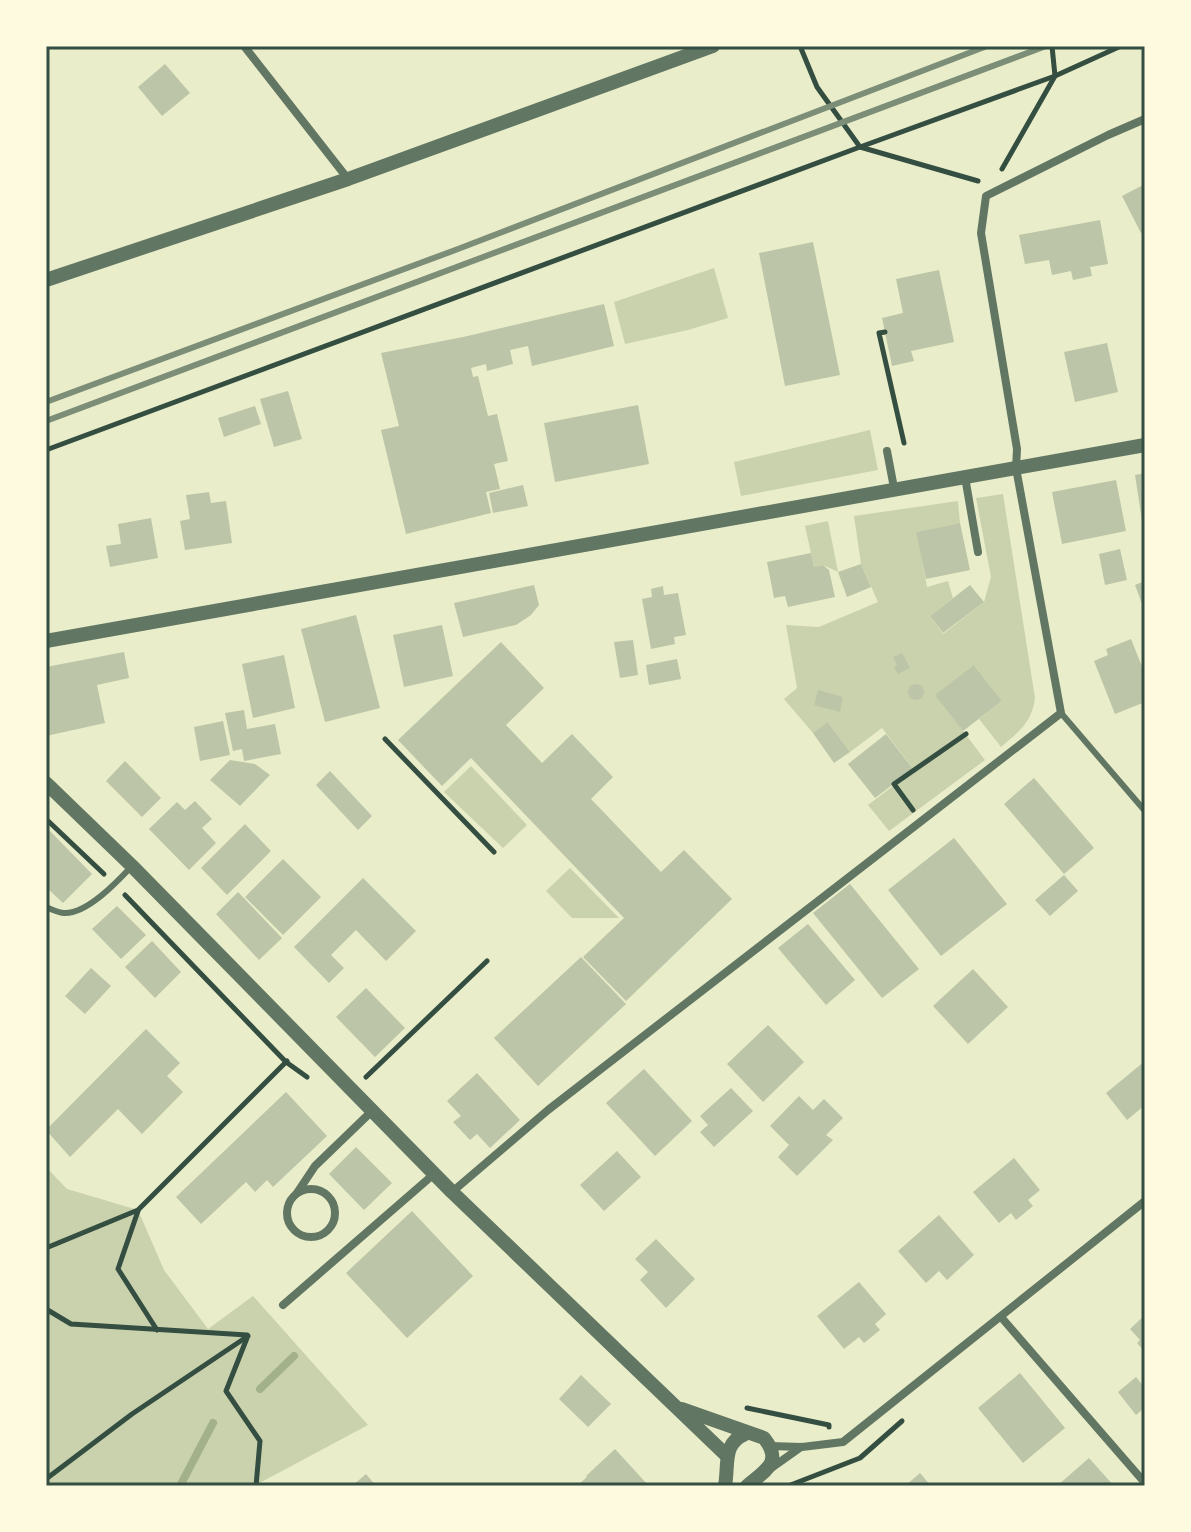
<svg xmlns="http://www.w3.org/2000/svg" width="1191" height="1532" font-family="Raleway,sans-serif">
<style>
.green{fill:#cad2ad}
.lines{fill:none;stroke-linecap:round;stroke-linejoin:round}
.stream{stroke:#a3b18a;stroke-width:8}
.building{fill:#bcc5a7}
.path{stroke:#344e41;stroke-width:5}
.service{stroke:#617663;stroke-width:6}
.minor{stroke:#617663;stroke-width:8}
.tertiary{stroke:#617663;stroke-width:14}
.rail{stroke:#7c8e77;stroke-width:6}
.neatline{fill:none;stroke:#344e41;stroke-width:3}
</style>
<rect width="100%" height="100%" fill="#e9edc9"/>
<g class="green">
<polygon points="714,268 728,318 688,330 625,344 614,302"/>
<polygon points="870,430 878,470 741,496 734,462"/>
<path d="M1003 494 1035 698C1032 722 1019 732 1001 747L979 719 1002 701 975 666 936 695 985 760 889 831 868 805 914 770 882 728 850 752 829 723 813 733 784 699 797 688 786 625 819 627 878 602 861 564 854 516 958 501 960 523 917 532 927 587 948 581 953 598 930 616 943 634 984 602 991 577 976 498Z"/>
<polygon points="828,521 838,572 823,565 814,567 805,526"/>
<polygon points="471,766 527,825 503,848 444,792"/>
<polygon points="570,868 619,918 572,918 546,891"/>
<polygon points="46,1167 67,1189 138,1210 164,1270 208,1329 253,1296 368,1425 254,1486 46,1486"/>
</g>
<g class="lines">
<g class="stream">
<polyline points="260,1389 294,1356"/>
<polyline points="180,1486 213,1423"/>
</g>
</g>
<g class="building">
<polygon points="165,64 190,93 162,116 138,87"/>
<polygon points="1145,184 1145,231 1141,233 1122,196"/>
<polygon points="1100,220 1108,264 1090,267 1092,276 1073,280 1071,271 1052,275 1049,260 1025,264 1019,235"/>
<polygon points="813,242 840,375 785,386 759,253"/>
<polygon points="939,270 954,342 911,351 914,361 892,366 882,318 903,313 896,279"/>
<polygon points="604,304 614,346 532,366 528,346 510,350 513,364 487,371 486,364 471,368 473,377 478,376 488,416 497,414 508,461 494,464 500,489 486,492 491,513 406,534 381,430 399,426 381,353 463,337"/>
<polygon points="1107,343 1118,392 1075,402 1064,352"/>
<polygon points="288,391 302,439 274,447 260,399"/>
<polygon points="638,405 649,464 555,482 544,423"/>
<polygon points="255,406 261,424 224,437 218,418"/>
<polygon points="1145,473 1145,527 1143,527 1135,475"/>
<polygon points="1116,480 1126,531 1062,544 1052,492"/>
<polygon points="523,485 528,506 493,513 489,493"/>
<polygon points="209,492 211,503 226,501 232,543 185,550 180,521 190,519 186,495"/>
<polygon points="151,518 158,558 110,567 106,546 121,544 118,524"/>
<polygon points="960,523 970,570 926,579 916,532"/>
<polygon points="1120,549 1127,580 1105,585 1099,554"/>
<polygon points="811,553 814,567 823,565 829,570 835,597 788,607 785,596 774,598 767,562"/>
<polygon points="861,564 871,587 847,597 838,572"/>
<polygon points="1145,581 1145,612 1135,585"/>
<polygon points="534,585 539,605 531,615 516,625 463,637 454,603"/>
<polygon points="970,585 984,602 943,633 930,616"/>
<polygon points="663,586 664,595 678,593 686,635 674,637 675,644 651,649 642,599 652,597 651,589"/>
<polygon points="356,615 380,708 325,722 301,629"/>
<polygon points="442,625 453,676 404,687 393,635"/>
<polygon points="1131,639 1145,674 1145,702 1115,714 1094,661 1108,655 1106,649"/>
<polygon points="633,640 638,675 620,678 614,642"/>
<polygon points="501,642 544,688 506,725 542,763 572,734 613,777 591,799 661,872 684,850 732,899 626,1001 583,957 624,918 471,758 442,786 398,740"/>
<polygon points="124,652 129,678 97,685 105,723 46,736 46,667"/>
<polygon points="902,653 910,668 898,674 894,667 897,665 893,657"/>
<polygon points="284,655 295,708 253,718 242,664"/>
<polygon points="677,659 681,679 649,685 646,665"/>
<polygon points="974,665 1002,701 963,731 935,695"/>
<circle cx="916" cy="692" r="8"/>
<polygon points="818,690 843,697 840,712 814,705"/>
<polygon points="244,710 247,729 275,724 281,754 244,761 242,749 233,751 225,713"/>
<polygon points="223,721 230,755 200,761 194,727"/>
<polygon points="828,722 850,752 834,763 813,733"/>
<polygon points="886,734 913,769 875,798 848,764"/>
<polygon points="230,760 255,764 270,775 240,806 210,780"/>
<polygon points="125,761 161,798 142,817 106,781"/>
<polygon points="330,771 372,816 358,830 316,785"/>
<polygon points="1034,778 1094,848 1064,874 1004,804"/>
<polygon points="195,801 212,819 202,828 216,843 189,870 149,829 177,802 185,810"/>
<polygon points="245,824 271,851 227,895 201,868"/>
<polygon points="46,827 92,874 63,903 46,887"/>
<polygon points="954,838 1007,904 941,956 888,890"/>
<polygon points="283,859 321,897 283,935 245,897"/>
<polygon points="1064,875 1078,891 1050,916 1035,900"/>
<polygon points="363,878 416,931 386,961 356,930 331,955 344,968 329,983 294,947"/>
<polygon points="850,884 919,969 882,998 813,913"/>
<polygon points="238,892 282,938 259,960 216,914"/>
<polygon points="117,906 146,935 121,959 92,929"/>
<polygon points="808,924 855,980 826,1005 778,948"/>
<polygon points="152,941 181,972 155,998 125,967"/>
<polygon points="581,957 626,1004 538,1086 494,1038"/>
<polygon points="91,968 111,986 85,1014 65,996"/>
<polygon points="973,969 1008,1007 968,1044 933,1006"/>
<polygon points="366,988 405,1028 375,1057 336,1017"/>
<polygon points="768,1025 804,1062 763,1102 727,1064"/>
<polygon points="146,1029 180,1063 167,1076 183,1092 142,1134 118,1109 70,1157 46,1130"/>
<polygon points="1145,1061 1145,1105 1127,1120 1106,1093"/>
<polygon points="644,1069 692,1121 655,1156 606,1103"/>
<polygon points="477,1073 520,1120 490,1148 477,1134 470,1140 453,1122 461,1116 447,1101"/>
<polygon points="731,1088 753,1111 714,1147 700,1132 708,1125 700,1116"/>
<polygon points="286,1092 327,1136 273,1187 267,1180 255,1192 246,1182 201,1224 176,1197"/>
<polygon points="799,1096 813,1110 824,1099 843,1118 826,1135 833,1140 797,1176 778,1157 789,1145 770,1126"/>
<polygon points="356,1147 392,1183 364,1210 329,1174"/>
<polygon points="617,1151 641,1177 604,1211 580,1185"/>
<polygon points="1014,1158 1040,1190 1028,1200 1033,1206 1016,1220 1011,1213 999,1223 973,1192"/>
<polygon points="412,1211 473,1276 407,1338 346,1273"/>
<polygon points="939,1215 974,1255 947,1280 939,1271 926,1283 898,1251"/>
<polygon points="656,1239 695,1279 666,1308 640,1280 648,1272 635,1259"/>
<polygon points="859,1282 886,1314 875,1324 880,1330 864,1343 859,1337 844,1349 817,1316"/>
<polygon points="1145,1315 1145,1352 1137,1343 1140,1340 1130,1329"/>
<polygon points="1020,1373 1065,1428 1023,1463 978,1408"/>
<polygon points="581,1375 611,1404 588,1427 559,1399"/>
<polygon points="1136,1377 1145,1388 1145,1407 1136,1415 1118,1392"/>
<polygon points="615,1449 648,1485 577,1486 588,1476 585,1477"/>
<polygon points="1089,1458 1114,1486 1057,1486"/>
<polygon points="920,1473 931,1486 905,1486"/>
<polygon points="366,1474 376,1486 352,1486"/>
</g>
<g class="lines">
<g class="path">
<polyline points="800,46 817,87 860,147 1055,76 1052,46"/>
<polyline points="1002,169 1055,76 1121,46"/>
<polyline points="885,332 879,333 904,443"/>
<polyline points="46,450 860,147 978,181"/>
<polyline points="385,739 494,852"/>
<polyline points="913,810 894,784 966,734"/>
<polyline points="46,819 104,874"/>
<polyline points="125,895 286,1062 307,1077"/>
<polyline points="366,1077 487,961"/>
<polyline points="138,1211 118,1269 157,1330"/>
<polyline points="46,1248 138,1210 287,1061"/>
<polyline points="46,1309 71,1324 247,1335"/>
<polyline points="247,1338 226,1391 260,1441 256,1486"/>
<polyline points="747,1408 829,1425 829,1427"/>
<polyline points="46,1479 132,1414 248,1336"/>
<polyline points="788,1486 860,1458 902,1421"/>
</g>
<g class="service">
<polyline points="1061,713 1145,811"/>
<path d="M46 907C51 909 59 913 64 913 87 914 117 882 132 866"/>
</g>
<g class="minor">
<polyline points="244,46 348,179"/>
<polyline points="887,451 894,488"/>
<polyline points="965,477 978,552"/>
<circle cx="311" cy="1213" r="24"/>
<polyline points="452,1192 548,1110 1061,713 1016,468 1017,449 981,233 986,196 1108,135 1145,119"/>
<polyline points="297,1193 315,1166 372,1111"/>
<polyline points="283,1305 434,1174"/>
<polyline points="1001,1317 1145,1483"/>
<polyline points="770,1446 802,1447 843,1442 1145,1201"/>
<polyline points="770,1469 801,1447"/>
</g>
<g class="tertiary">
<polyline points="46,280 348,179 713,46"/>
<polyline points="46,641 1145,445"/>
<polyline points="46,783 132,866 452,1192 726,1455"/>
<path d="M682 1409 764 1438C784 1463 764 1471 747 1486"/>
<path d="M725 1486C729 1464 722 1444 745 1434"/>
</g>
<g class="rail">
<polyline points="46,402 458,249 987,46"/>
<polyline points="46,421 1046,46"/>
</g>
</g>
<rect width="1191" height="1532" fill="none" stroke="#fefae0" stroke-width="96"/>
<rect x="48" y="48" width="1095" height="1436" class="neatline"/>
</svg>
